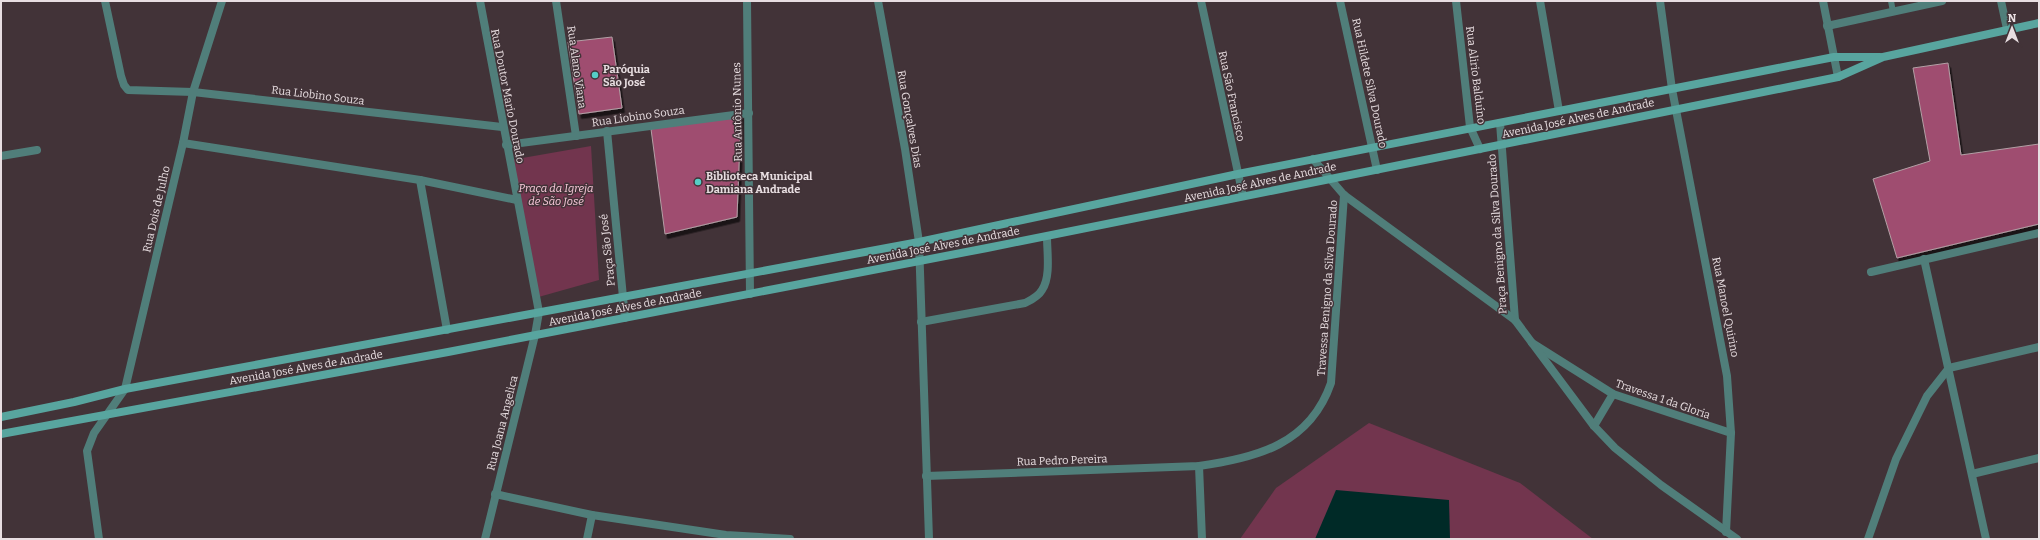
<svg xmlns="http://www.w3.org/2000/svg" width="2040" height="540" font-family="Bitter,serif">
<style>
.green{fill:#72354e}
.water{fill:#002a27}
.building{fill:#9f4e6f;stroke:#b29fa5;filter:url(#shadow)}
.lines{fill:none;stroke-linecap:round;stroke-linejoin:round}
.service{stroke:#507e7a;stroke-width:6}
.minor{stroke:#507e7a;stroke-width:8}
.tertiary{stroke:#507e7a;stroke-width:8}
.secondary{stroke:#58a59f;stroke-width:8}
.poi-dot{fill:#55cec6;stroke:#423338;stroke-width:1.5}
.labels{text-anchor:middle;stroke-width:3;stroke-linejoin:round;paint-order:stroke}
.street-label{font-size:11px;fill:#e8dee1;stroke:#423338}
.poi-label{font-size:11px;font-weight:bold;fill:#e8dee1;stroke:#423338;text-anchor:start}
.park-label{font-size:11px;font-style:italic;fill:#facadb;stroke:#423338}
</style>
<defs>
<filter id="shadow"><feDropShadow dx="2.5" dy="4.5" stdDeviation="0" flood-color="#0009"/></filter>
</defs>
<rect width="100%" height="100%" fill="#423338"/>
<g class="green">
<polygon points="591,146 599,280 535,298 511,160"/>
<polygon points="1369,423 1520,483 1593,539 1240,539 1276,488"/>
</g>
<polygon class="water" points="1336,490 1449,500 1450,539 1315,539"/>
<g class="building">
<polygon points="612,37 622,108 579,114 568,42"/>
<polygon points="1948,63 1961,155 2039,144 2039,224 1897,258 1873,179 1930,161 1913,68"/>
<polygon points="741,114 737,217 665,234 651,129"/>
</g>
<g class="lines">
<polyline class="service" points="1891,1 1893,12"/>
<g class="minor">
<polyline points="105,1 121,76 124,85 128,90 193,92 502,127"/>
<polyline points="480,1 539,312 535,335 485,539"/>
<polyline points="556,1 576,136"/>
<polyline points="747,1 750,294"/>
<polyline points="878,1 905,149 919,242 929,539"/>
<polyline points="1201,1 1243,196"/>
<polyline points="1340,1 1377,170"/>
<polyline points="1456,1 1470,127 1480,149"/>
<polyline points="1540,1 1559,111"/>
<polyline points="1660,1 1672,89 1727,376 1731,433 1726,532"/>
<polyline points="1823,1 1838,77"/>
<polyline points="2001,1 2007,29"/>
<polyline points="1827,26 1942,1"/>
<polyline points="1500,123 1515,320"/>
<polyline points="607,131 625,318"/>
<polyline points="183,143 420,180 517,200"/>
<polyline points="506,145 749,113"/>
<polyline points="1,156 37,150"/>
<polyline points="420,180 447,330"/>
<polyline points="1924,259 1986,539"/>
<polyline points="1871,272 2039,233"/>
<path d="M921 322 1025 303C1031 300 1038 297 1042 290 1051 277 1047 252 1047 237"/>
<polyline points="1532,343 1613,394 1731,433"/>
<polyline points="1594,426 1613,394"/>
<polyline points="1199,466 1202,539"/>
<polyline points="1972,474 2039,458"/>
<path d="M926 476 1199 466C1257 458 1310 444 1331 383L1344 195"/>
<polyline points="495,494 592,515 726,535 790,539"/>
<polyline points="99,539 87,451 94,433 125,389 183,143 193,92 222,1"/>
<polyline points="587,539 592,515"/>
<polyline points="1868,539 1896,459 1927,396 1949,368 2039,347"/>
</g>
<polyline class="tertiary" points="1313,159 1344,195 1515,320 1594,426 1615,448 1661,485 1737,539"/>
<g class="secondary">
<polyline points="1,417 74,402 125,389 919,242 1238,174 1834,57 1880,57"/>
<polyline points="1,434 448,352 987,248 1838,77 1883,57 2039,23"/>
</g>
</g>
<g class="poi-dot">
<circle cx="595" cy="75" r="4"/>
<circle cx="698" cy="182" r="4"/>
</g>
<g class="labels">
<g class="street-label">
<text transform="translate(577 67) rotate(82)" y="4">Rua Alano Viana</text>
<text transform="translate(1476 75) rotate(83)" y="4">Rua Alirio Balduíno</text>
<text transform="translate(1370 83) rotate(78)" y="4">Rua Hildete Silva Dourado</text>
<text transform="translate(318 95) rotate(7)" y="4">Rua Liobino Souza</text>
<text transform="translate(508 96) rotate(79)" y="4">Rua Doutor Mario Dourado</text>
<text transform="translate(1232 96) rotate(78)" y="4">Rua São Francisco</text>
<text transform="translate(737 112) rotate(-91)" y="4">Rua Antônio Nunes</text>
<text transform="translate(638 116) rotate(-8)" y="4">Rua Liobino Souza</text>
<text transform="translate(1578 118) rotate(-12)" y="4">Avenida José Alves de Andrade</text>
<text transform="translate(910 119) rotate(80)" y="4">Rua Gonçalves Dias</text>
<text transform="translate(1260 182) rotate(-12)" y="4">Avenida José Alves de Andrade</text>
<text transform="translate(156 209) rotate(-77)" y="4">Rua Dois de Julho</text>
<text transform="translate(1497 234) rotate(-94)" y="4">Praça Benigno da Silva Dourado</text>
<text transform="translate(943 245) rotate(-11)" y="4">Avenida José Alves de Andrade</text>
<text transform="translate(607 250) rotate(-96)" y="4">Praça São José</text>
<text transform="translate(1327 288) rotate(-86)" y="4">Travessa Benigno da Silva Dourado</text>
<text transform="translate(625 307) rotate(-11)" y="4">Avenida José Alves de Andrade</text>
<text transform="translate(1726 307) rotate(79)" y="4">Rua Manoel Quirino</text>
<text transform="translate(306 367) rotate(-10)" y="4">Avenida José Alves de Andrade</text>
<text transform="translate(1663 399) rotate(19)" y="4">Travessa 1 da Gloria</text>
<text transform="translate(502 423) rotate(-76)" y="4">Rua Joana Angelica</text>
<text transform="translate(1062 460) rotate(-2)" y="4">Rua Pedro Pereira</text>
</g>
<g class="poi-label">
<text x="603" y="73">Paróquia<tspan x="603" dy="13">São José</tspan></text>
<text x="706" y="180">Biblioteca Municipal<tspan x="706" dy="13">Damiana Andrade</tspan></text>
</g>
<g class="park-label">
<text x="556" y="192">Praça da Igreja<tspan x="556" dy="13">de São José</tspan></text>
</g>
</g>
<rect width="2040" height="540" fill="none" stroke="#e8dee1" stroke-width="4"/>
<g transform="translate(2012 28)" stroke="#423338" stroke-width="3" paint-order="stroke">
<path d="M0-3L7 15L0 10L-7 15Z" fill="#e8dee1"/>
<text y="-6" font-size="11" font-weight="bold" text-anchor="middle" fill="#e8dee1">N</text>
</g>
</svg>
